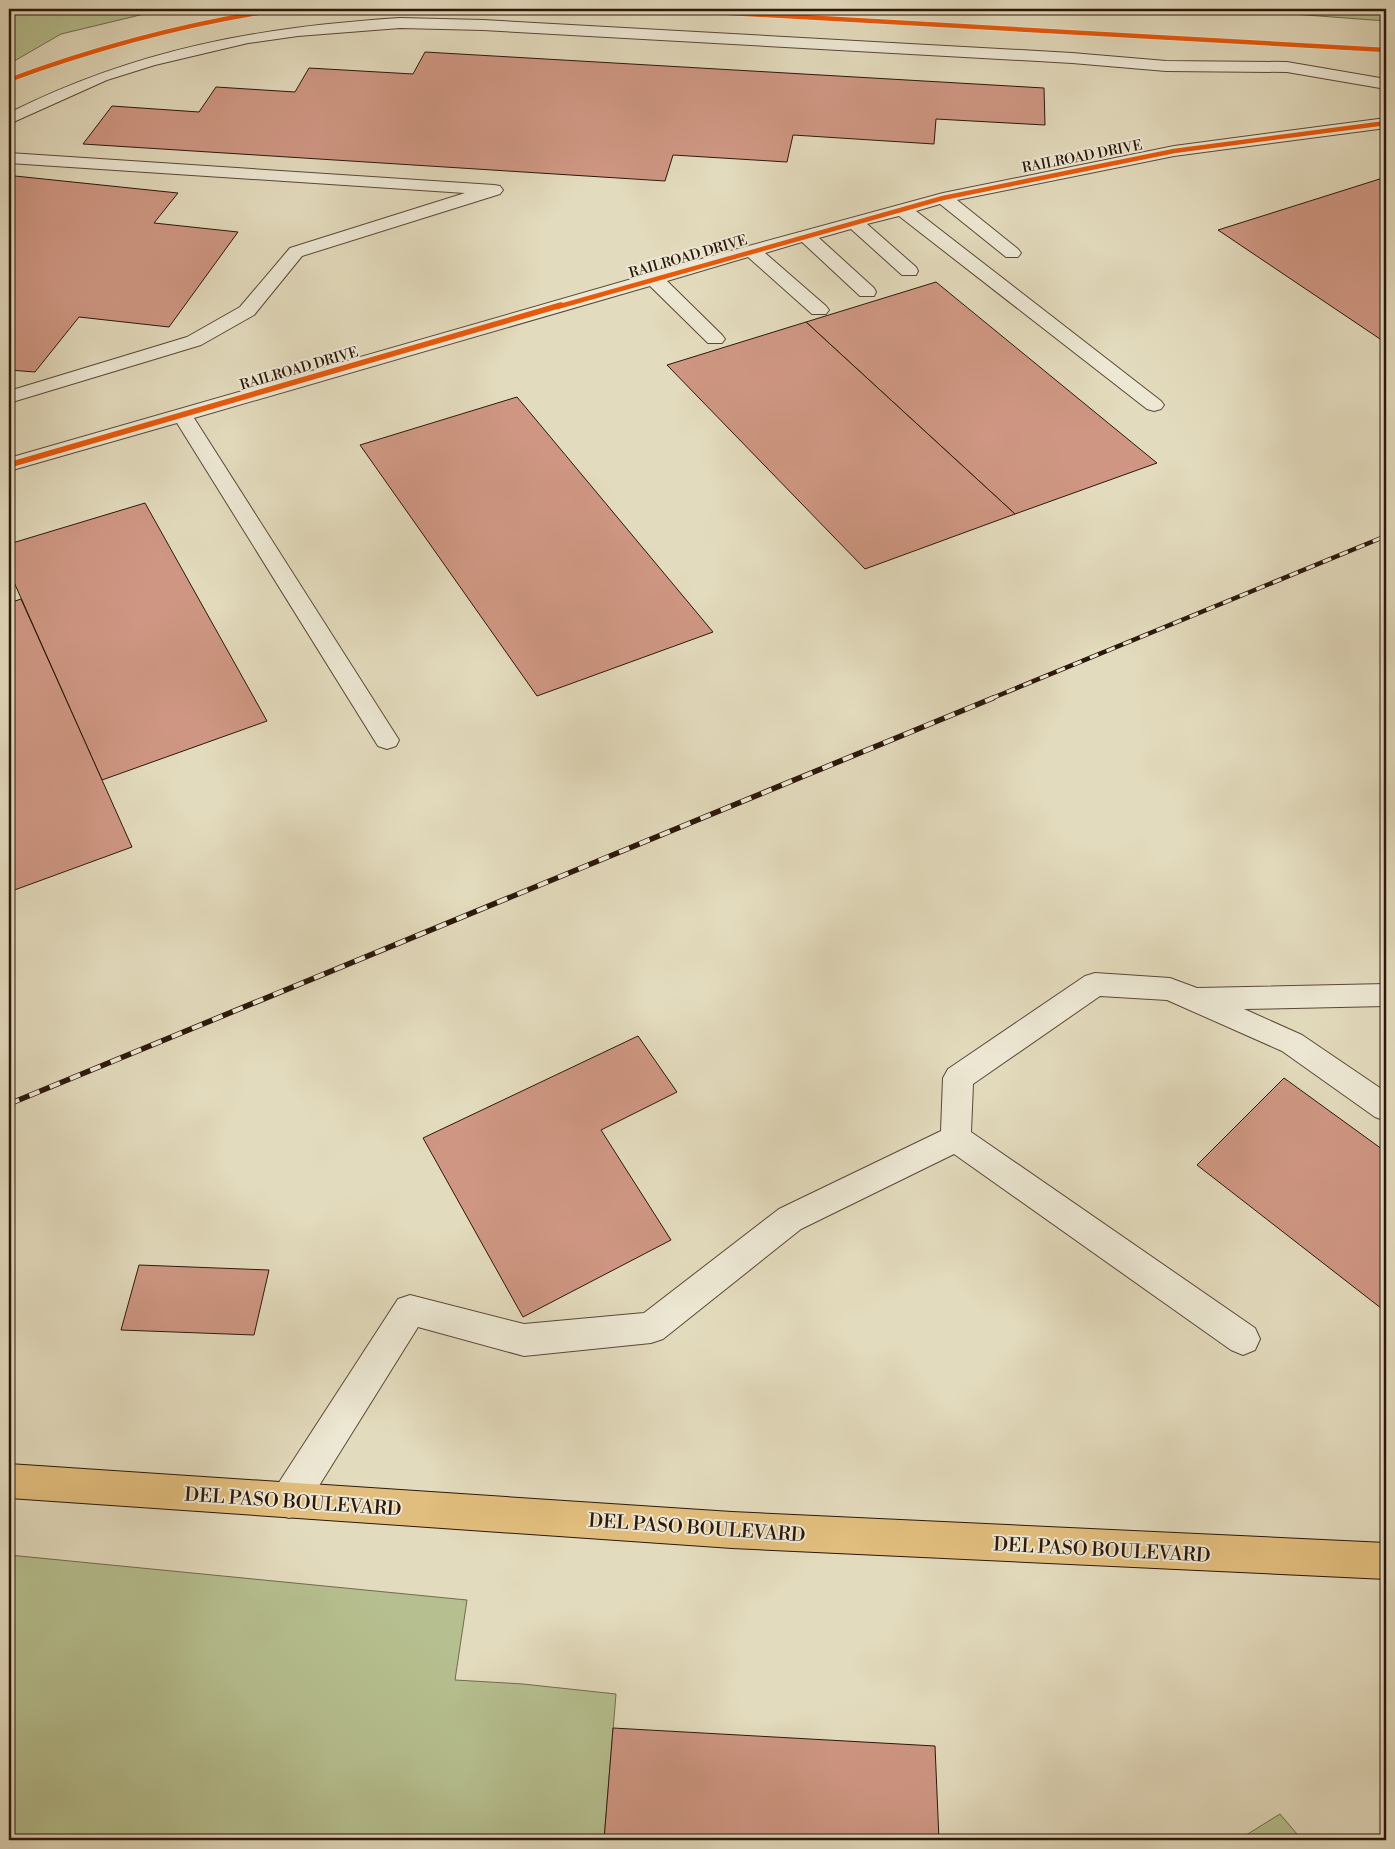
<svg xmlns="http://www.w3.org/2000/svg" width="1395" height="1849" font-family="'Libre Bodoni',serif">
<style>
.green{fill:#b6bf8f;stroke:#716b4d}
.building{fill:#cf9783;stroke:#2c170b}
.lines{fill:none;stroke-linecap:round;stroke-linejoin:round}
.minor-casing{stroke:#5a4838;stroke-width:2}
.major-casing{stroke:#2c170b;stroke-width:2}
.minor{fill:#ede8d4;fill-rule:evenodd}
.major{fill:#e2be7e;fill-rule:evenodd}
.rail-far1-casing{stroke:#2c170b;stroke-width:4.5}
.rail-casing{stroke:#2c170b;stroke-width:5.5}
.rail-far1{stroke:#ede8d4;stroke-width:3;stroke-dasharray:9;stroke-linecap:butt}
.rail{stroke:#ede8d4;stroke-width:4;stroke-dasharray:11;stroke-linecap:butt}
.cycleway-far1-casing{stroke:#ede8d4;stroke-width:6}
.cycleway-casing{stroke:#ede8d4;stroke-width:8}
.cycleway-far1{stroke:#e8590c;stroke-width:4.5}
.cycleway{stroke:#e8590c;stroke-width:5.5}
.labels{text-anchor:middle;stroke-width:4;stroke-linejoin:round;paint-order:stroke}
.far-street-label{font-size:14px;fill:#2c170b;stroke:#ede8d4}
.near-street-label{font-size:19px;fill:#2c170b;stroke:#ede8d4}
</style>
<rect width="100%" height="100%" fill="#e3dbbd"/>
<filter id="stains"><feTurbulence type="fractalNoise" baseFrequency=".004" numOctaves="4"/><feColorMatrix values="0 0 0 0 .2 0 0 0 0 .09 0 0 0 0 .02 0 0 0 .5 -.17"/></filter>
<radialGradient id="worn" r=".72"><stop offset=".6" stop-color="#630" stop-opacity="0"/><stop offset="1" stop-color="#630" stop-opacity=".3"/></radialGradient>
<g class="green">
<polygon points="9,9 165,9 61,34 9,64"/>
<polygon points="1225,9 1386,9 1386,21"/>
<polygon points="9,1555 467,1600 455,1680 523,1684 616,1694 604,1840 9,1840"/>
<polygon points="1280,1814 1302,1840 1238,1840"/>
</g>
<g class="building">
<polygon points="425,52 1044,88 1045,125 936,119 934,144 793,135 787,162 673,155 665,181 83,144 112,106 199,112 216,87 295,92 309,68 413,74"/>
<polygon points="15,176 178,193 154,223 238,232 169,327 79,317 35,372 9,370 9,183"/>
<polygon points="1386,177 1386,343 1218,230"/>
<polygon points="936,282 1157,463 1015,514 806,322"/>
<polygon points="806,322 1015,514 865,569 667,365"/>
<polygon points="517,397 713,632 537,696 360,445"/>
<polygon points="145,503 267,721 102,780 9,571 9,544"/>
<polygon points="21,599 132,847 9,892 9,603"/>
<polygon points="638,1036 677,1092 601,1130 671,1240 523,1317 423,1138"/>
<polygon points="1284,1078 1386,1152 1386,1312 1197,1165"/>
<polygon points="139,1265 269,1270 254,1335 121,1330"/>
<polygon points="613,1728 935,1746 939,1840 604,1840"/>
</g>
<g class="lines">
<g class="minor-casing">
<g id="minor">
<path d="M400 18 483 20 1072 53 1166 61 1287 62 1386 79V89L1287 72 1166 71 1072 63 483 30 400 28 298 36 248 43 155 65 107 80 9 124V113C136 49 259 27 400 18Z"/>
<polygon points="1386,118 1386,128 1174,156 957,200 1018,249 1021,253 1018,257 1006,257 940,204 916,211 1161,401 1164,405 1161,409 1154,411 1147,409 899,216 867,224 916,267 918,271 916,275 902,275 851,229 819,238 874,288 876,292 874,296 860,296 802,242 765,253 826,306 829,310 826,314 812,314 748,257 667,281 722,335 725,339 722,343 708,343 650,286 194,418 399,740 396,746 387,749 378,746 177,423 9,471 9,458 708,257 943,193 1174,146"/>
<polygon points="9,153 494,185 500,186 503,190 500,194 302,256 254,315 201,345 9,403 9,391 187,337 240,307 290,248 465,193 9,163"/>
<polygon points="1095,973 1170,978 1197,988 1386,984 1386,1006 1244,1009 1302,1035 1386,1092 1386,1121 1375,1117 1282,1051 1167,1000 1100,996 973,1084 971,1132 1255,1328 1260,1339 1255,1350 1243,1355 1231,1350 954,1154 801,1229 663,1339 651,1343 524,1356 418,1327 302,1513 289,1518 276,1513 271,1500 276,1487 398,1299 410,1295 524,1324 644,1313 779,1209 941,1131 943,1078 948,1069 1085,976"/>
</g>
</g>
<g class="major-casing">
<polygon id="major" points="9,1464 732,1512 1386,1543 1386,1579 732,1548 9,1498"/>
</g>
<use href="#minor" class="minor"/>
<use href="#major" class="major"/>
<g class="rail-far1-casing">
<polyline id="rail-far1" points="990,699 1386,536"/>
</g>
<g class="rail-casing">
<polyline id="rail" points="9,1104 993,698"/>
</g>
<use href="#rail-far1" class="rail-far1"/>
<use href="#rail" class="rail"/>
<g class="cycleway-far1-casing">
<g id="cycleway-far1">
<polyline points="659,9 1386,50"/>
<path d="M9 80C98 47 189 23 283 9"/>
<polyline points="557,307 943,198 1174,151 1386,123"/>
</g>
</g>
<g class="cycleway-casing">
<polyline id="cycleway" points="9,465 561,305"/>
</g>
<use href="#cycleway-far1" class="cycleway-far1"/>
<use href="#cycleway" class="cycleway"/>
</g>
<g class="labels">
<g class="far-street-label">
<text transform="translate(1082 156) rotate(-11)" y="5">RAILROAD DRIVE</text>
<text transform="translate(688 256) rotate(-16)" y="5">RAILROAD DRIVE</text>
<text transform="translate(299 368) rotate(-16)" y="5">RAILROAD DRIVE</text>
</g>
<g class="near-street-label">
<text transform="translate(293 1501) rotate(4)" y="7">DEL PASO BOULEVARD</text>
<text transform="translate(697 1527) rotate(4)" y="7">DEL PASO BOULEVARD</text>
<text transform="translate(1102 1549) rotate(3)" y="7">DEL PASO BOULEVARD</text>
</g>
</g>
<rect width="1395" height="1849" fill="none" stroke="#e3dbbd" stroke-width="30"/>
<rect x="10" y="10" width="1375" height="1829" fill="none" stroke="#2c170b" stroke-width="2.5"/>
<rect x="15" y="15" width="1365" height="1819" fill="none" stroke="#2c170b"/>
<rect width="100%" height="100%" filter="url(#stains)"/>
<rect width="100%" height="100%" fill="url(#worn)"/>
</svg>
